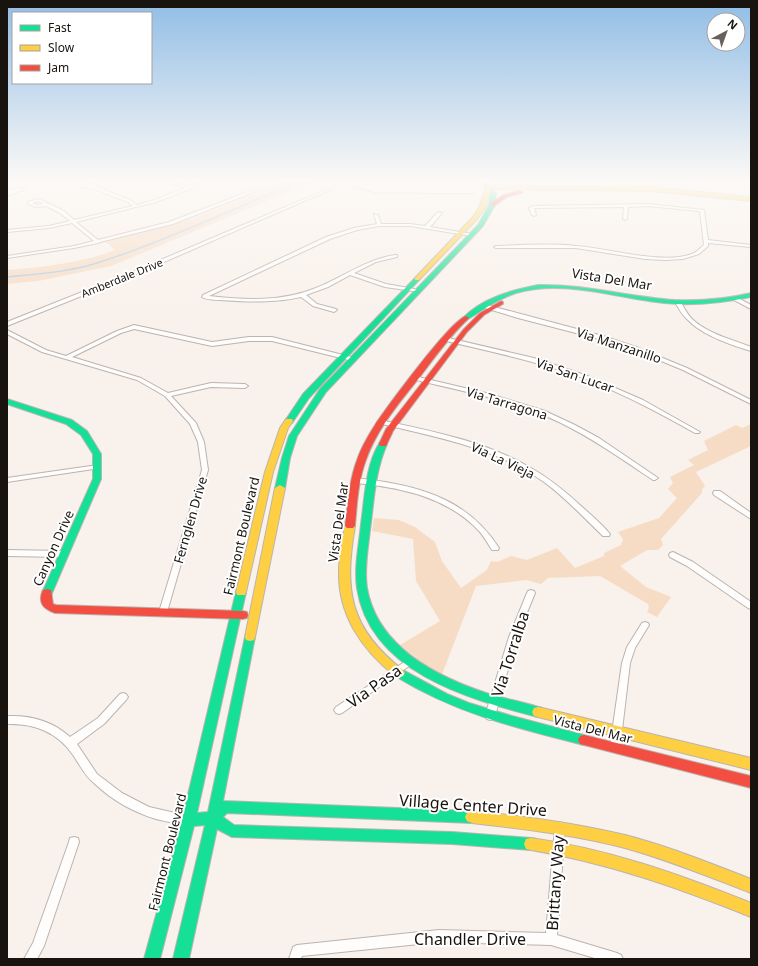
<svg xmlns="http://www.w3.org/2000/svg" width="758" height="966" font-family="'Noto Sans',sans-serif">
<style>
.green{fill:#f6dcc5}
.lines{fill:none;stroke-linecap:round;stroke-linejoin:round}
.stream{stroke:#aecae3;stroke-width:1.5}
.street-casing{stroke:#bbb4af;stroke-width:2}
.fast-casing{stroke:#bbb4af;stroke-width:2}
.slow-casing{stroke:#bbb4af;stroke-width:2}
.jam-casing{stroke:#bbb4af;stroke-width:2}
.street{fill:#fefdfc;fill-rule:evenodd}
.fast{fill:#16e098;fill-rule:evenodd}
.slow{fill:#ffcf43;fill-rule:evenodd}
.jam{fill:#f24e42;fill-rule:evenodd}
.labels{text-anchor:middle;stroke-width:4;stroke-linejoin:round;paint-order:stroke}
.far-street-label{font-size:11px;fill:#18130e;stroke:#fff}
.street-label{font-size:13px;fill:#18130e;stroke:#fff}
.near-street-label{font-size:16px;fill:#18130e;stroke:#fff}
</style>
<rect width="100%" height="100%" fill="#f9f1eb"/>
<g class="green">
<path d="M284 182H313L111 266 38 281 7 284V270C39 268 86 262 115 250L106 242 194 218Z"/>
<polygon points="751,424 751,446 696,472 705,486 702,489 702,493 661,539 663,545 658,550 647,550 620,566 646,587 671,597 657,617 647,612 649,608 648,604 600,576 548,578 541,584 526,580 476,586 441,677 400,645 440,621 416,581 413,539 372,531 374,518 399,520 415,527 435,542 442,561 461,588 487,570 491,561 497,562 511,556 527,560 557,548 575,568 604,556 604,553 621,545 623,539 618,532 659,518 677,498 668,489 673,483 670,477 694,465 688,460 708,450 704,441 736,425 742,428"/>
</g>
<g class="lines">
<g class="stream">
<polyline points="347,185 375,193 475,194"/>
<path d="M7 277C37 274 69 272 97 263 166 241 232 209 298 182"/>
</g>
<g class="street-casing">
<g id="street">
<path d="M85 182 95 184 97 187 130 200 137 205 154 200 186 188 169 183 168 182C175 182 181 186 188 186 195 187 201 181 208 182L156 202 76 222 98 240 169 222 274 182H279L173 224 100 242 98 243 74 248 7 258V256L74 246 94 241 72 223 49 228 7 232V230L49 226 70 221 60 213 46 206 36 207 28 204V202L39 199 64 211 74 220 133 206 128 202 94 189 78 186ZM86 184 92 186 84 185ZM38 201 43 204 36 205 33 203Z"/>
<polygon points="344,182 348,182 141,272 7,326 7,322 137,270"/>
<polygon points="436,182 440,182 430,187 427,186"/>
<polygon points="723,182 732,182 751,184 751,186 725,183"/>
<polygon points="17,188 23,188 25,189 7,196 7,194 11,192 7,193 7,191"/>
<path d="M648 204 704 210 708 240 751 245V247L708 243V246L699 254 683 259 665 260 645 259 576 248H496L494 247 496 246C523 245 549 243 576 246 607 248 667 266 694 253 698 251 701 247 704 245L700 212 698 211 648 206 628 207 627 219 625 220 623 219 624 207 534 208 536 215 534 216 532 215 529 208 533 206Z"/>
<path d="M438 212 442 213 430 227 472 234 474 235 472 236 410 226H379L357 230 330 239 209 296C245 300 282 302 316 288 344 277 364 260 395 255H397V257L376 262 354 273 386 284 420 290V292L385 287 350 275 328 287 306 295 317 304 336 309 337 310 334 312 313 306 301 297C274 303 248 302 220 300 215 300 207 300 202 297L203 295 326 237 354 228 377 224 374 214 378 215 381 224H410L425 226Z"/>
<polygon points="736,297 751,305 751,309 734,300 733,299"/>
<path d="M678 300 680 301C684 307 687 314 692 319 708 334 731 339 751 347V351C731 345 702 335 688 320 682 315 679 309 675 302Z"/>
<polygon points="487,305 603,336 636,347 687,368 751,400 751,404 683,370 632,349 599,339 518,318 485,308 484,307"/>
<polygon points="134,325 212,342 249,337 272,337 355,358 356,359 353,361 272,341 249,341 212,346 134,329 121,333 72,357 141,378 168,393 211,383 245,384 248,386 245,388 211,387 171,396 196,423 204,442 208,470 167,612 166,614 163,615 160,614 159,612 202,470 198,442 190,424 165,396 137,380 42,352 7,334 7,330 46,350 66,356 117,331"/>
<path d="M444 337 534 358 585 375 643 400 700 432 699 433H695C652 409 609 386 563 371 523 358 483 350 442 340L441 339Z"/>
<path d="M414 376 490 394 545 411 575 425 599 438 658 478 655 480H653C622 459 592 438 559 422 512 400 461 391 412 379L411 378Z"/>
<path d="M380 420C431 431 485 441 531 468 549 478 566 492 581 506 591 515 602 524 610 534L609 536H603C584 518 566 498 544 482 495 447 435 437 378 423L377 422 378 421Z"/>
<polygon points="98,465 100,466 101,467 100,468 7,482 7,478"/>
<path d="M355 479C364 478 376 481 385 482 433 490 472 506 499 548L498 550H492C488 544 485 538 480 532 448 497 402 488 357 483L354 481Z"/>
<polygon points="714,491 720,491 751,513 751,519 714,495 713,493"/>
<polygon points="7,550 64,551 67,552 68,554 67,556 64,557 7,556"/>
<polygon points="673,552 693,562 751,602 751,609 748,608 687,566 670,557 669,555 670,553"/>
<polygon points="531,590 534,591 535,593 517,637 495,716 493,719 490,720 487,719 485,716 509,637 527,593 528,591"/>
<polygon points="645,622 648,623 649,625 635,648 630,663 620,747 618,750 615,751 612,750 610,747 622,663 627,647 642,623"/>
<polygon points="409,659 412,660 413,662 412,664 342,713 339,714 336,713 334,710 336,707"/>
<path d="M123 693 126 694 128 697 126 700 104 724 77 744 97 774 122 793 149 807 193 817 194 820 193 823 189 825C178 823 167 822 156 819 133 812 112 800 95 784 85 776 80 765 73 755 58 732 33 723 7 724V716C30 715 53 721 70 737L98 718 120 694Z"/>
<polygon points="560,822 564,824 565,827 557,935 617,953 621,955 623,959 598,959 551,945 439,942 302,956 301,959 289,959 293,947 297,945 439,930 546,933 555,827 556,824"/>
<polygon points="74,837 78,838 79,842 44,946 37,959 24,959 33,943 69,842 70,838"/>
</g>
</g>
<g class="fast-casing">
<g id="fast">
<polygon points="482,182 487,182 490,189 496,193 495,205 483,226 326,392 297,436 290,458 285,488 283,490 277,490 275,488 282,458 289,436 320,389 478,225 489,205 490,194 485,190"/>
<polygon points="415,278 420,279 309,398 292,423 286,423 285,421 303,394"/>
<path d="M538 285C586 284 628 297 675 300 701 301 726 299 751 293V297C722 303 693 306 664 303 616 298 564 279 516 293 498 299 484 309 468 319L466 320 463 318C482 298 512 290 538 285Z"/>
<polygon points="7,399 72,420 87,431 101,454 101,479 52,593 51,596 43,596 42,593 93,479 93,454 81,435 66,424 7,404"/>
<path d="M383 441 387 444C375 471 374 501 370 530 368 549 364 569 367 588 377 646 435 676 486 693 505 699 524 702 542 708L544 712 542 716 538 717C468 699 370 672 357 588 354 567 359 545 361 524 365 497 365 466 380 442Z"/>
<polygon points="241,588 245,589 246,592 197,813 208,812 245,637 246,634 250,633 254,634 255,637 223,801 472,811 477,813 479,817 477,821 472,823 227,813 223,817 234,825 452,832 531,838 536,839 538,844 536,849 531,850 452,844 232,837 217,829 189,959 173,959 205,825 194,826 160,959 144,959 182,820 236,592 237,589"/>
<path d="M399 668 447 694 469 703 512 716 584 735 588 736 590 740 588 744 584 745C516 728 455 713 395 676L393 673 395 670Z"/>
</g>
</g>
<g class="slow-casing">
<g id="slow">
<polygon points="488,185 652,187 751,197 751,201 652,191 489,189 491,190 485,208 477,219 419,280 415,280 415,278 473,217 479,208 485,190 488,188 485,187"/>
<polygon points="286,419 292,419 293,421 288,428 273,472 246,592 245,595 237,595 236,592 265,472 280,428"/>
<polygon points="280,485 285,488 255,637 254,640 250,641 246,640 245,637 275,488"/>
<path d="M350 523 355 526C344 590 349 628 403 670L405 673 403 676 399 678 395 676C362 650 338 615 339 572 339 556 342 541 345 526Z"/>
<polygon points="538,707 751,758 751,770 538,717 534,716 532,712 534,708"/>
<path d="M472 811C523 816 575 823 625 835 668 846 709 863 751 879V893C710 877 668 860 625 848 575 835 523 829 472 823L467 821 465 817 467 813Z"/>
<path d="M531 838C608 849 679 874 751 903V917C679 888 608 863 531 850L526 849 524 844 526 839Z"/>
</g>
</g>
<g class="jam-casing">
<g id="jam">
<polygon points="520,190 523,192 522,193 507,197 494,206 489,205 503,195"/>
<polygon points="501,301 503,302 503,304 484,315 467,332 393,431 386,446 380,446 379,444 386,429 463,330 480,313"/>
<path d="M466 316 469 318 468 319C449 337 435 357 419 378 399 403 377 429 366 460 358 481 357 504 355 526L353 528H347L345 526C348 504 349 481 357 460 361 448 368 436 375 425 387 407 450 321 466 316Z"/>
<path d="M47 589 51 590 53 604 56 605 243 611 247 612 248 615 247 618 243 619 55 613C44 609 37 603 43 590Z"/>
<polygon points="584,735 751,776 751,788 584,745 580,744 578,740 580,736"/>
</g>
</g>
<use href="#street" class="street"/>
<use href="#fast" class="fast"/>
<use href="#slow" class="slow"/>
<use href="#jam" class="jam"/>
</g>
<linearGradient id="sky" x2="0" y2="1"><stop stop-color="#91bde6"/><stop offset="0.57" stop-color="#fcf9f6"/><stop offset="1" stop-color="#fcf9f6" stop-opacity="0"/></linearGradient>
<rect width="758" height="317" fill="url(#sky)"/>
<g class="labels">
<g class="far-street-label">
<text transform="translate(122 278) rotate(-22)" y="4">Amberdale Drive</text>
</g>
<g class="street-label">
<text transform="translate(612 279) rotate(9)" y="5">Vista Del Mar</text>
<text transform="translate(619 345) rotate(18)" y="5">Via Manzanillo</text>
<text transform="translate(575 375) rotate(19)" y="5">Via San Lucar</text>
<text transform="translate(507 403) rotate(17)" y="5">Via Tarragona</text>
<text transform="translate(503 460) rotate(25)" y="5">Via La Vieja</text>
<text transform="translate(190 520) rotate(-74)" y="5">Fernglen Drive</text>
<text transform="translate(338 522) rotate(-82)" y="5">Vista Del Mar</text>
<text transform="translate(241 536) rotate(-77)" y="5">Fairmont Boulevard</text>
<text transform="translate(53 548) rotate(-66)" y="5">Canyon Drive</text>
<text transform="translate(593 729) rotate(14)" y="5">Vista Del Mar</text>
<text transform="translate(167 852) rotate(-76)" y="5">Fairmont Boulevard</text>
</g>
<g class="near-street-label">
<text transform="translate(510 654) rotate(-72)" y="6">Via Torralba</text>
<text transform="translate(374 686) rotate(-35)" y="6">Via Pasa</text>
<text transform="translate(473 805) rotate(4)" y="6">Village Center Drive</text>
<text transform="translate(555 883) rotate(-86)" y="6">Brittany Way</text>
<text x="470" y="945">Chandler Drive</text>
</g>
</g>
<rect width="758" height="966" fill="none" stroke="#18130e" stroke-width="16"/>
<rect x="12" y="12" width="140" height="72" fill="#ffffff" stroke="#a3a19f"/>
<rect x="20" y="25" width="20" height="6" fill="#16e098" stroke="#a3a19f"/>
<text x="48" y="32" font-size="12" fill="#18130e">Fast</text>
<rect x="20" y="45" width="20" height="6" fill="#ffcf43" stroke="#a3a19f"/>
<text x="48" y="52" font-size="12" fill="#18130e">Slow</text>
<rect x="20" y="65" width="20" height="6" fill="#f24e42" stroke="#a3a19f"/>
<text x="48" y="72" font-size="12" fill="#18130e">Jam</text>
<g transform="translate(726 32) rotate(41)"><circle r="19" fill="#ffffff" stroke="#a3a19f"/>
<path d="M0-3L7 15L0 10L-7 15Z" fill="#67615b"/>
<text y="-6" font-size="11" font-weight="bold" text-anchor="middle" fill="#18130e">N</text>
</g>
</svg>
